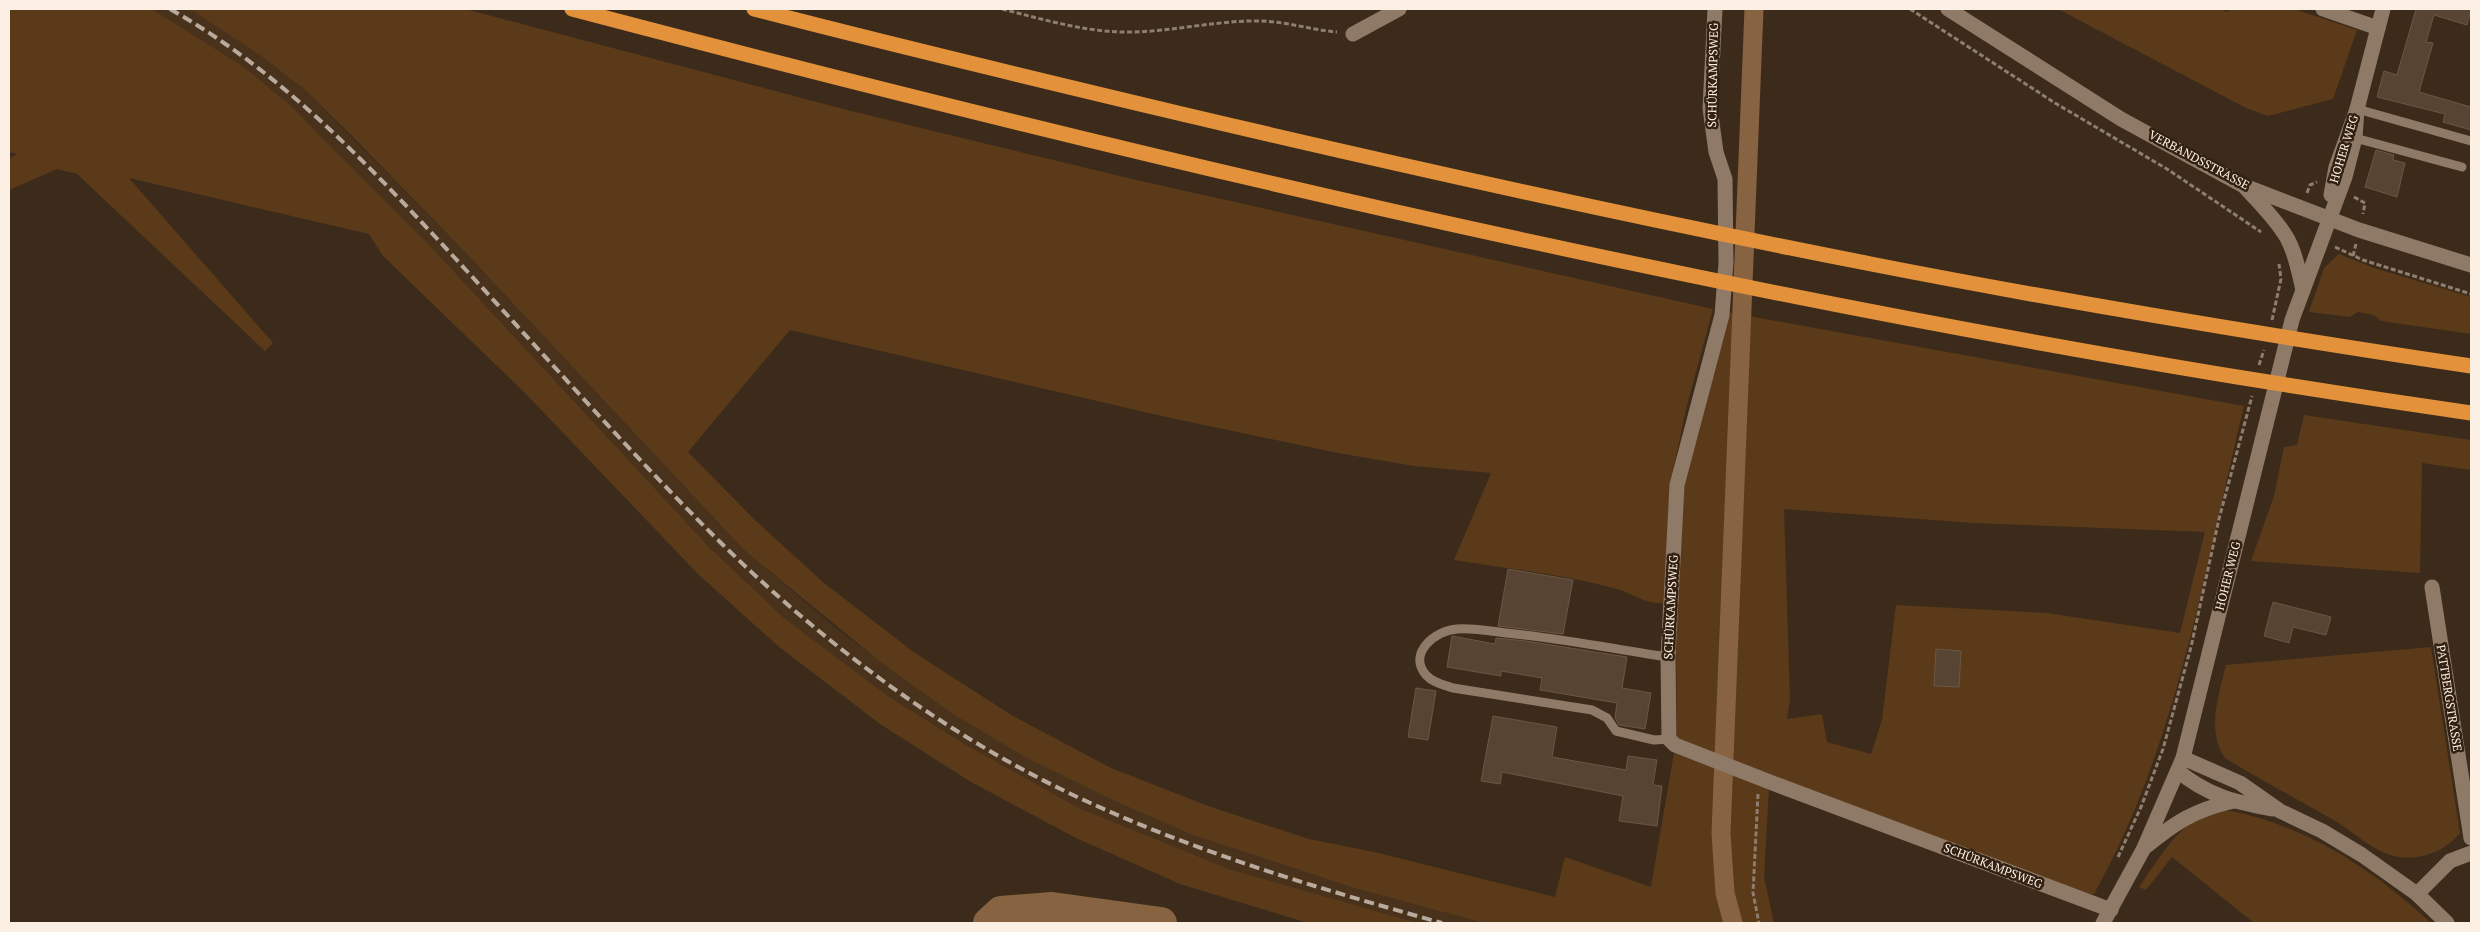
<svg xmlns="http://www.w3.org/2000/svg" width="2480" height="932" font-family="'PT Serif',serif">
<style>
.built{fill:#49321c}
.green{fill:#5b3a1a;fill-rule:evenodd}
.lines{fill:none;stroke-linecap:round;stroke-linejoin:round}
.canal{stroke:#876341;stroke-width:19}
.river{stroke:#876341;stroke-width:32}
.building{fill:#574433;stroke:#6b5746}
.path{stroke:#8d7e6f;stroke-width:3;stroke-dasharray:5 2.5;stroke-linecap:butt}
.lane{stroke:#8f7a68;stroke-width:9}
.street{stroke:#8f7a68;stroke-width:15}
.secondary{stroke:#8f7a68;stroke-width:15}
.highway{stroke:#e3923b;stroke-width:15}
.rail{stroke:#b8aa9d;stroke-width:4;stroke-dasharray:10 5;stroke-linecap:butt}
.labels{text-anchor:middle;stroke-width:5;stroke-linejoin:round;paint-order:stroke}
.street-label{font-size:12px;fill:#fcf0e5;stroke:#322111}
</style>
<rect width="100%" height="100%" fill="#3c2b1a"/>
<polygon class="built" points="152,9 190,9 261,56 304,89 464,251 744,550 839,631 951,713 1025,757 1108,798 1190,834 1354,888 1484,923 1418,923 1229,869 1079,808 961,742 888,696 784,618 709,547 433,249 291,106 244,67"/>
<g class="green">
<polygon points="9,9 152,9 244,67 291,106 433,249 709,547 784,618 888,696 961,742 1079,808 1229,869 1418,923 1308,923 1180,884 1076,838 971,782 880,724 778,646 698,574 525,393 383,256 369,234 129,178 273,343 265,351 77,174 57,169 9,190 9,159 17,154 9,152"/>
<path d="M190 9H465L851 111 1132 179 1713 309 1686 409 1670 485 1663 603C1643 604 1635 594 1617 589 1564 574 1508 569 1454 560L1491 473 1414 466 1338 453 1166 417 790 330 688 452 755 520 824 583 915 653 1013 716 1111 768 1208 806 1309 839 1374 852 1555 897 1565 857 1651 887 1674 753 1769 788 1764 877 1774 923H1484L1354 888 1190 834 1108 798 1025 757 951 713 878 660 744 550 464 251 351 135 304 89 261 56Z"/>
<polygon points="2058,9 2219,9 2228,12 2229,9 2294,9 2357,30 2333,99 2268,116 2246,108"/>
<polygon points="2339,254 2374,268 2471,297 2471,334 2381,321 2374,315 2358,312 2350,317 2309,312 2324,268"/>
<path d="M1727 312 2244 406C2204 571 2178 744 2094 894H2086L1677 739 1676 646 1683 485ZM1784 509 1973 523 2205 532 2180 633 2047 613 1896 605 1882 720 1871 754 1827 742 1822 714 1787 719 1790 699Z"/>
<polygon points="2304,415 2471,440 2471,470 2422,463 2420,573 2251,561 2274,496 2284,447 2297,445"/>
<path d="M2431 647 2460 833C2445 851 2423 860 2399 857 2376 854 2355 833 2335 821 2299 800 2261 780 2225 758 2206 731 2219 694 2226 665Z"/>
<path d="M2231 811C2307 826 2375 871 2431 923H2254L2172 857 2146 890 2139 887C2156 863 2182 818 2212 812 2218 811 2225 811 2231 811Z"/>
</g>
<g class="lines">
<polyline class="canal" points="1733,923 1725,893 1721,833 1754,9"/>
<polyline class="river" points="989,923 1001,912 1052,908 1161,923"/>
</g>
<g class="building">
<polygon points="2416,9 2471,9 2467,25 2434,15 2426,42 2433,43 2419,92 2471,107 2471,130 2443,122 2445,114 2377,97 2384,71 2397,75"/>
<polygon points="2376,150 2394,155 2393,160 2405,163 2397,197 2365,187"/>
<polygon points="1508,569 1573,580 1563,634 1498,626"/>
<polygon points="2273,602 2331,617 2326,635 2293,627 2289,643 2264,636"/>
<polygon points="1452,636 1495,644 1496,638 1526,641 1627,657 1622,688 1651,693 1645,729 1619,725 1615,718 1617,703 1540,690 1542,678 1501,671 1501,676 1447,667"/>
<polygon points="1936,649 1961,651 1959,687 1934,686"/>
<polygon points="1416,688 1436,691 1428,740 1408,737"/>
<polygon points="1493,716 1557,727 1552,757 1626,770 1628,756 1657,760 1653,785 1662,786 1657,826 1619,821 1623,796 1502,772 1500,784 1481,781"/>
</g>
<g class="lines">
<g class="path">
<path d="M1002 9C1046 20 1087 33 1133 32 1176 31 1218 20 1262 21 1288 22 1312 30 1337 32"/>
<polyline points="1910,9 2055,103 2167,169 2261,232"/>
<polyline points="2307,193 2310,185 2317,182"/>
<polyline points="2354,197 2365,203 2363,214"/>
<polyline points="2335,247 2363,260 2471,294"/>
<polyline points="2353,256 2356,244"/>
<polyline points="2272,320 2281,279 2279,264"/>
<polyline points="2259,365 2264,350"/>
<polyline points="1758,794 1753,893 1759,923"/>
<polyline points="2118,857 2141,807 2163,749 2191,647 2219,519 2252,396"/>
</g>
<g class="lane">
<polyline points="2357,109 2471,141"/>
<polyline points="2355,138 2462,167"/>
<path d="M1668 657C1614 649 1560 638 1506 633 1490 631 1473 628 1457 629 1436 630 1407 653 1426 675 1433 683 1444 685 1453 688L1592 710 1607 718 1616 731 1654 740 1669 739"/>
</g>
<g class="street">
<polyline points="1715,9 1710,108 1716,152 1725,179 1726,263 1722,315 1677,485 1668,657 1669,739 1675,745 1775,784 2111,910"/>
<polyline points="2323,9 2378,28"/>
<polyline points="1353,34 1399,9"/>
<polyline points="2432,587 2471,838"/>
<polyline points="2183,758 2240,783 2280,811 2322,831 2362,855 2417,894 2447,923"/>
<path d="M2178 771C2208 796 2235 802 2272 809"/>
<path d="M2144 848C2176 822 2194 810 2234 801"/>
<polyline points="2417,894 2450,861 2471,853"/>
</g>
<g class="secondary">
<polyline points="1948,9 2121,119 2242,185 2359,230 2471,265"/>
<path d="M2245 187C2259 203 2276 219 2287 238 2296 254 2299 273 2303 290"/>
<polyline points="2331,195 2336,167 2357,109 2383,9"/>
<polyline points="2103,923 2144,848 2183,758 2292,320 2345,177 2355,138 2357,109"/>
</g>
<g class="highway">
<path d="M572 9C1198 174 1830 321 2471 413"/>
<path d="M754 9C896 46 1039 80 1182 114 1411 168 1641 219 1871 264 2070 303 2271 336 2471 366"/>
</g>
<path class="rail" d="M170 9C280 71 368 164 453 256 542 352 628 451 721 543 826 646 952 740 1086 801 1201 854 1321 889 1442 923"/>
</g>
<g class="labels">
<g class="street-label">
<text transform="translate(1713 75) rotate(-89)" y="4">SCHÜRKAMPSWEG</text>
<text transform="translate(2344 149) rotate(-73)" y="4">HOHER WEG</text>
<text transform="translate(2199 160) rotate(28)" y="4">VERBANDSSTRASSE</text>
<text transform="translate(2228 576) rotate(-76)" y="4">HOHER WEG</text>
<text transform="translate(1671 607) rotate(-87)" y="4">SCHÜRKAMPSWEG</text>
<text transform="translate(2449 698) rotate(81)" y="4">PATTBERGSTRASSE</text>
<text transform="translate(1993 866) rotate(21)" y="4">SCHÜRKAMPSWEG</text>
</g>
</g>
<rect width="2480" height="932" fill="none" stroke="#fcf0e5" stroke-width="20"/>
</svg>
